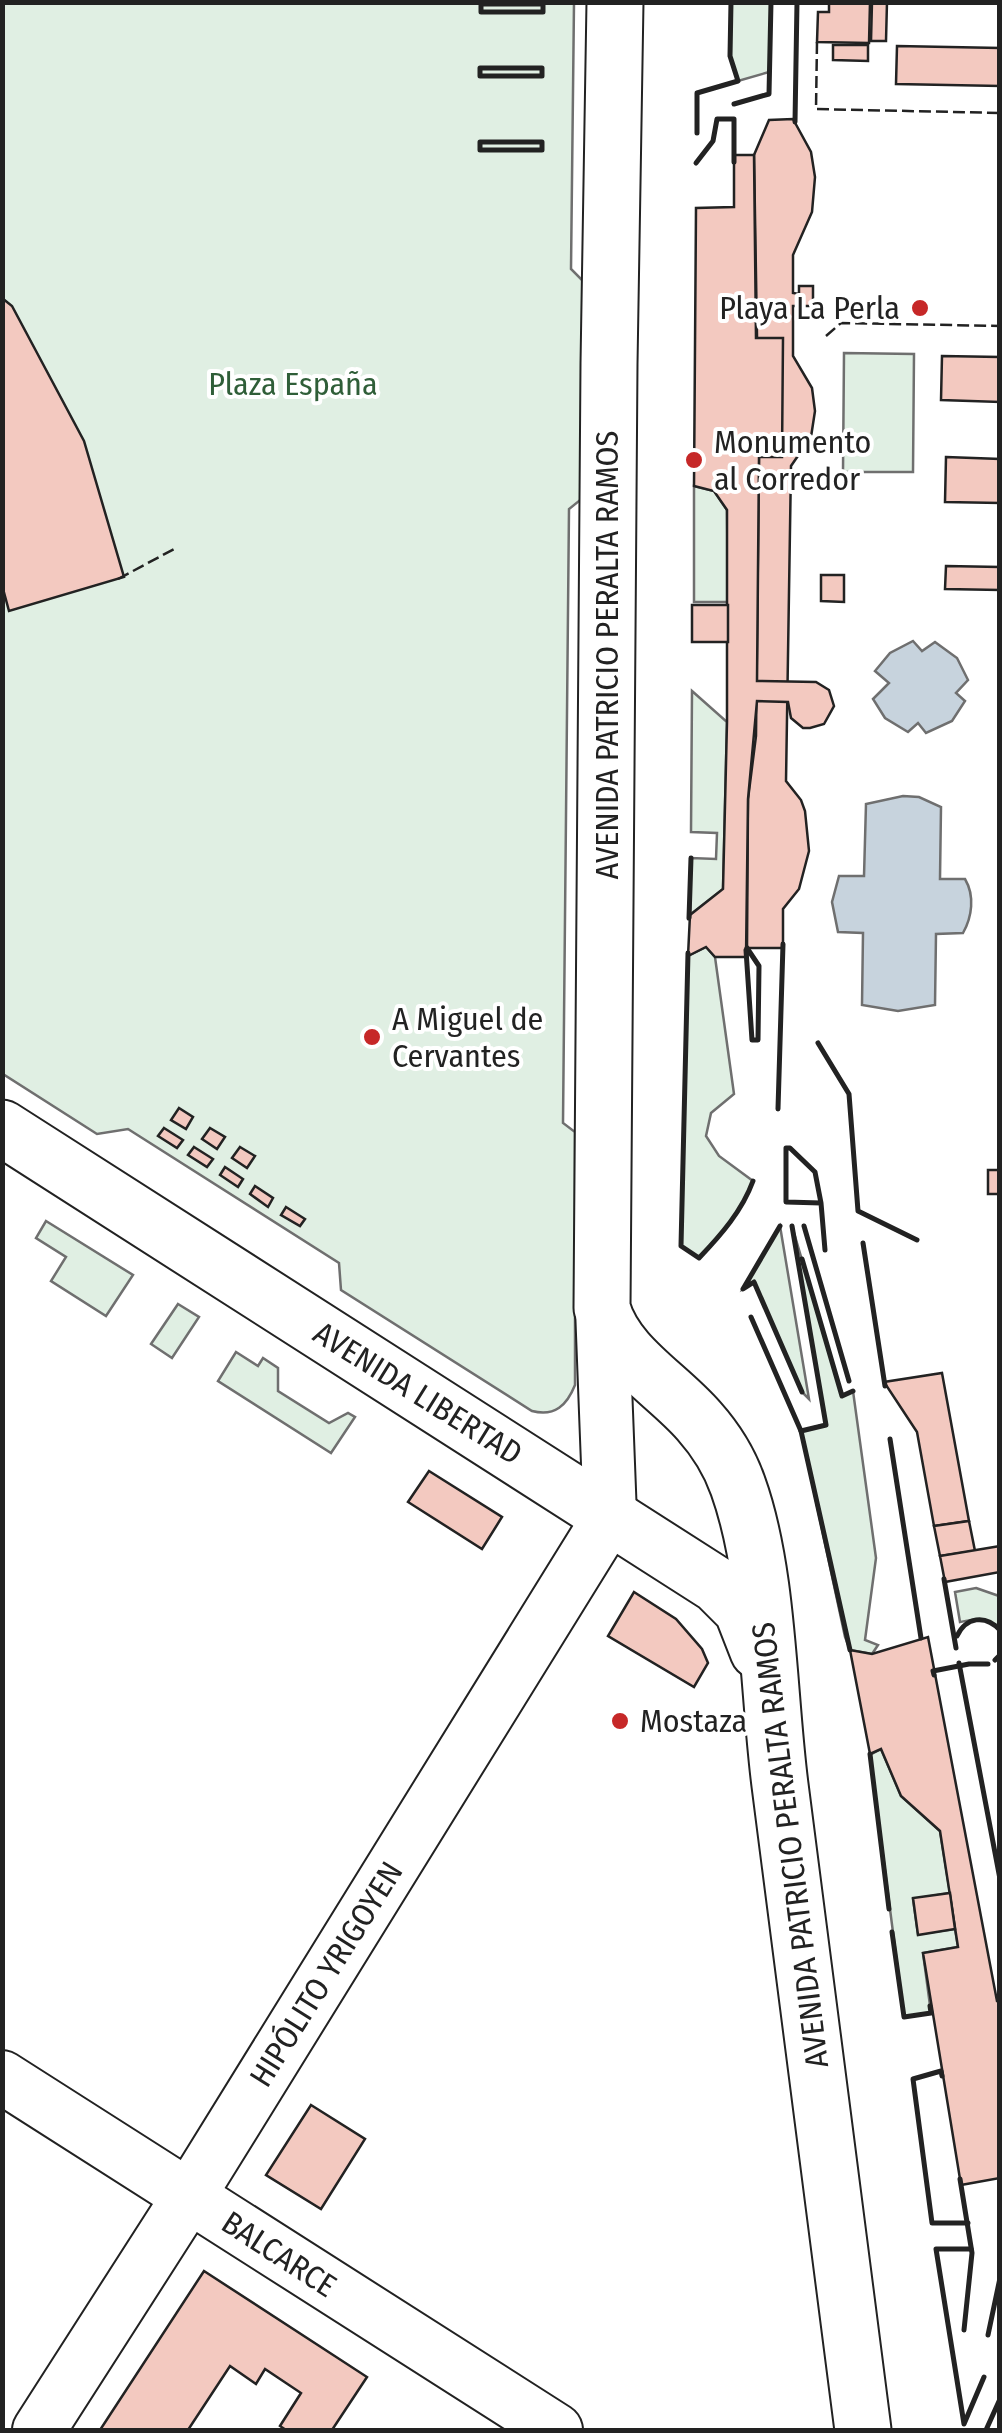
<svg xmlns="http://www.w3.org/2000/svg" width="1002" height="2433" font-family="'Fira Sans Condensed',sans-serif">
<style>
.green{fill:#e0efe3;stroke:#6f6f6f;stroke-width:2.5}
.water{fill:#c7d3dd;stroke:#6f6f6f;stroke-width:2.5}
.building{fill:#f3c9c0;stroke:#222;stroke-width:2.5}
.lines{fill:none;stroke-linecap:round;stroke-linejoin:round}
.minor-casing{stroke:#222;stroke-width:56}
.major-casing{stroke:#222;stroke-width:59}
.minor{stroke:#fff;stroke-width:52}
.major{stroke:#fff;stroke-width:55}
.fence{stroke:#222;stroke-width:2.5;stroke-dasharray:12 5;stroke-linecap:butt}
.wall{stroke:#222;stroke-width:5}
.poi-dot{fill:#c62828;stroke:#fff;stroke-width:4}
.labels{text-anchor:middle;stroke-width:8;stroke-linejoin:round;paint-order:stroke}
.poi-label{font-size:32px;fill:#222;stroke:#fff;text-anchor:start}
.park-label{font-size:32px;fill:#2f5e38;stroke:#fff}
.street-label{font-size:32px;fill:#222;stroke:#fff}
</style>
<rect width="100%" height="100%" fill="#fff"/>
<g class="green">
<path d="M2 3H574L571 269 586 284 584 497 569 509 563 1123 575 1132V1385C567 1405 555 1417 532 1411L341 1290 339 1263 128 1129 97 1134 3 1074Z"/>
<polygon points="731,3 771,3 769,72 738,81 730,56"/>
<polygon points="844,353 914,354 913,472 843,472"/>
<polygon points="694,486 714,491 727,510 728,602 694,602"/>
<polygon points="692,691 727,722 723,889 690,915 691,858 716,859 717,833 691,832"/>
<path d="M706 947 715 957 734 1094 711 1113 706 1136 719 1156 753 1181C742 1211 720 1235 699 1258L681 1246 688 956Z"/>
<polygon points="46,1221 133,1275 106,1316 51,1281 66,1257 36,1238"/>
<polygon points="780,1226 809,1399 802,1392 754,1283 743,1289"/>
<polygon points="792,1226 842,1396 853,1391 876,1558 865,1640 878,1645 872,1654 850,1650 845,1637 801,1431 826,1424"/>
<polygon points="178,1304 199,1317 172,1358 151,1344"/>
<polygon points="236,1352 258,1366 263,1358 278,1368 278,1391 329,1423 348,1413 355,1417 331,1453 218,1381"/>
<path d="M976 1588 999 1596V1630C988 1616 976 1619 960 1622L955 1592Z"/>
<polygon points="881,1749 901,1796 940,1831 950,1893 913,1899 918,1934 955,1929 958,1947 923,1953 931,2013 904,2017 870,1755"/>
</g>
<g class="water">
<polygon points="913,641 922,651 935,642 957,658 968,680 956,693 965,701 952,721 926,733 918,723 908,732 885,718 873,699 889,683 875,671 890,653"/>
<path d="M903 796 919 797 941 807 940 879H965C975 896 972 917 963 933L936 934 935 1005 898 1011 862 1005 863 933 838 932 832 902 839 876H864L866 804Z"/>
</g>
<g class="building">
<polygon points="829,2 870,2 869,43 817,42 818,12 829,12"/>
<polygon points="872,2 887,2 886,41 871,41"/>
<polygon points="833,45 868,45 868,61 833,60"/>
<polygon points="897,46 1000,48 1000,86 896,84"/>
<polygon points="793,119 811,152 815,177 812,212 793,255 793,293 799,294 799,286 813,286 813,306 793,306 793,356 812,388 815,411 811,437 791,466 786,781 801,800 805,811 809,851 799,889 783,909 783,948 747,948 748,799 756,736 759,457 754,155 769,120"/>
<polygon points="734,155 754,155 756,338 783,338 782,457 759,457 757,681 816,682 829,690 834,706 824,724 810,728 803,728 791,718 788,702 757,701 748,799 746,957 715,957 706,947 688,956 690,915 723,889 727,722 727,510 714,491 694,486 696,208 734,207"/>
<polygon points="2,298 12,306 84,441 124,577 9,611 2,585"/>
<polygon points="942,356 1000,357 1000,402 941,400"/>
<polygon points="946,457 1000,459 1000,503 945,502"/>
<polygon points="946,566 1000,567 1000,590 945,589"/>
<polygon points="821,575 844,575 844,602 821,601"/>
<rect x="692" y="605" width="36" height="37"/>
<polygon points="179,1108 193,1117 186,1129 171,1120"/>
<polygon points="164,1128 183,1140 177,1148 158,1136"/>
<polygon points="210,1128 225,1137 217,1149 202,1139"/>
<polygon points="194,1147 213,1159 207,1167 188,1155"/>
<polygon points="240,1147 255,1156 247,1168 232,1158"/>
<polygon points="225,1167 243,1179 238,1187 220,1175"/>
<rect x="988" y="1170" width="12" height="24"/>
<polygon points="255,1186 273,1198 268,1207 250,1194"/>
<polygon points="286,1207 305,1219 300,1226 281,1215"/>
<polygon points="942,1373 969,1521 934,1526 917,1432 884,1382"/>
<polygon points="429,1471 502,1517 482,1549 408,1502"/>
<polygon points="969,1521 975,1551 940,1556 934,1526"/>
<polygon points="1000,1546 1000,1572 945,1582 940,1556"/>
<polygon points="634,1592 676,1619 702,1649 708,1663 694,1687 608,1636"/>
<polygon points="928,1637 997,2001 1000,2001 1000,2178 961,2185 923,1953 958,1947 940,1831 901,1796 881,1749 870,1754 850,1650 872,1654"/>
<polygon points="950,1893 955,1929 918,1935 913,1898"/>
<polygon points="311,2105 365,2139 321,2209 266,2175"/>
<polygon points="204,2271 367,2377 332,2430 286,2430 280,2426 301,2393 265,2369 256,2384 230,2366 188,2430 100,2430"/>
</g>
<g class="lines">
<g class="minor-casing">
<g id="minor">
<polyline points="2,2077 556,2430"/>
<polyline points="39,2430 189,2196 610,1516 602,1308"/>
</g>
</g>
<g class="major-casing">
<g id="major">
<path d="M615 2 609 364 602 1308C616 1357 667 1384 699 1421 715 1439 730 1463 738 1486 769 1572 768 1692 780 1785 807 2000 835 2215 863 2430"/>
<polyline points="2,1128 717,1585 742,1610 758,1651"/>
</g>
</g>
<use href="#minor" class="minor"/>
<use href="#major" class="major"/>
<g class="fence">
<polyline points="817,42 816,109 1000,113"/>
<polyline points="826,336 841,323 1000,326"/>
<polyline points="118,579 176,548"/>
</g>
<g class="wall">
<rect x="481" y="4" width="62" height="8"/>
<rect x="480" y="68" width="62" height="8"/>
<polyline points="734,104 769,94 771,2"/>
<polyline points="795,122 797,2"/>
<polyline points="697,133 697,93 738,81 730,56 731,2"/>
<rect x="480" y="142" width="62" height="8"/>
<polyline points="696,163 713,141 717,119 734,119 734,162"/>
<polyline points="689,918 691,858"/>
<polyline points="746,950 752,1040 758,1040 759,966 747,948"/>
<path d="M688 953 681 1246 699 1258C721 1235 742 1211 753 1181"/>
<polyline points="818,1043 849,1094 858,1211 917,1240"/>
<polyline points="778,1109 783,944"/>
<polyline points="821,1203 815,1172 790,1148 786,1148 786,1202 821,1203 825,1250"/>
<polyline points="780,1226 743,1289 754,1282 802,1392"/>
<polyline points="804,1226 849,1381"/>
<polyline points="863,1243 885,1386"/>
<polyline points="802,1259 842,1396 853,1391"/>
<polyline points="751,1317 801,1431 826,1425 792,1226"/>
<polyline points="801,1431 850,1650"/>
<polyline points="890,1439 921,1638"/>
<polyline points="944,1579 956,1648"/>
<path d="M957 1636C966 1617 985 1614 1000 1630"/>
<polyline points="995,1660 1000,1655"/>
<polyline points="959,1663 1000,1879"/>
<polyline points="934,1675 933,1671 969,1664 988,1664"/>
<polyline points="870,1754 889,1909"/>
<polyline points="892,1932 904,2017 931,2013 930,2006"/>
<polyline points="942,2076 941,2071 913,2079 932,2223 968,2223"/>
<polyline points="960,2179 972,2253 964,2330"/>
<polyline points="971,2249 936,2249 964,2424 984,2377"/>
<polyline points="988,2335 1000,2278"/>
<polyline points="986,2430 1000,2399"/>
</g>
</g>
<g class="poi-dot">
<circle cx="920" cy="308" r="10"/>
<circle cx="694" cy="460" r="10"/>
<circle cx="372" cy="1037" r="10"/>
<circle cx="620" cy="1721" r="10"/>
</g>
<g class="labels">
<g class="poi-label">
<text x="900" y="319" text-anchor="end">Playa La Perla</text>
<text x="714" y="453">Monumento<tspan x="714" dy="37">al Corredor</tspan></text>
<text x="392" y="1030">A Miguel de<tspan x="392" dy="37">Cervantes</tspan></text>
<text x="640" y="1732">Mostaza</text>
</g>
<g class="park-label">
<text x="293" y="395">Plaza España</text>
</g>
<g class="street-label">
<text transform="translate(607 655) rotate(-90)" y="11">AVENIDA PATRICIO PERALTA RAMOS</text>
<text transform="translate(418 1393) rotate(32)" y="11">AVENIDA LIBERTAD</text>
<text transform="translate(790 1845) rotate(-97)" y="11">AVENIDA PATRICIO PERALTA RAMOS</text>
<text transform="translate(326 1974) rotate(-58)" y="11">HIPÓLITO YRIGOYEN</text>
<text transform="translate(279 2254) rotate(33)" y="11">BALCARCE</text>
</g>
</g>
<rect width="1002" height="2433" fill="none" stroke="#222222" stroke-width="10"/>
</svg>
